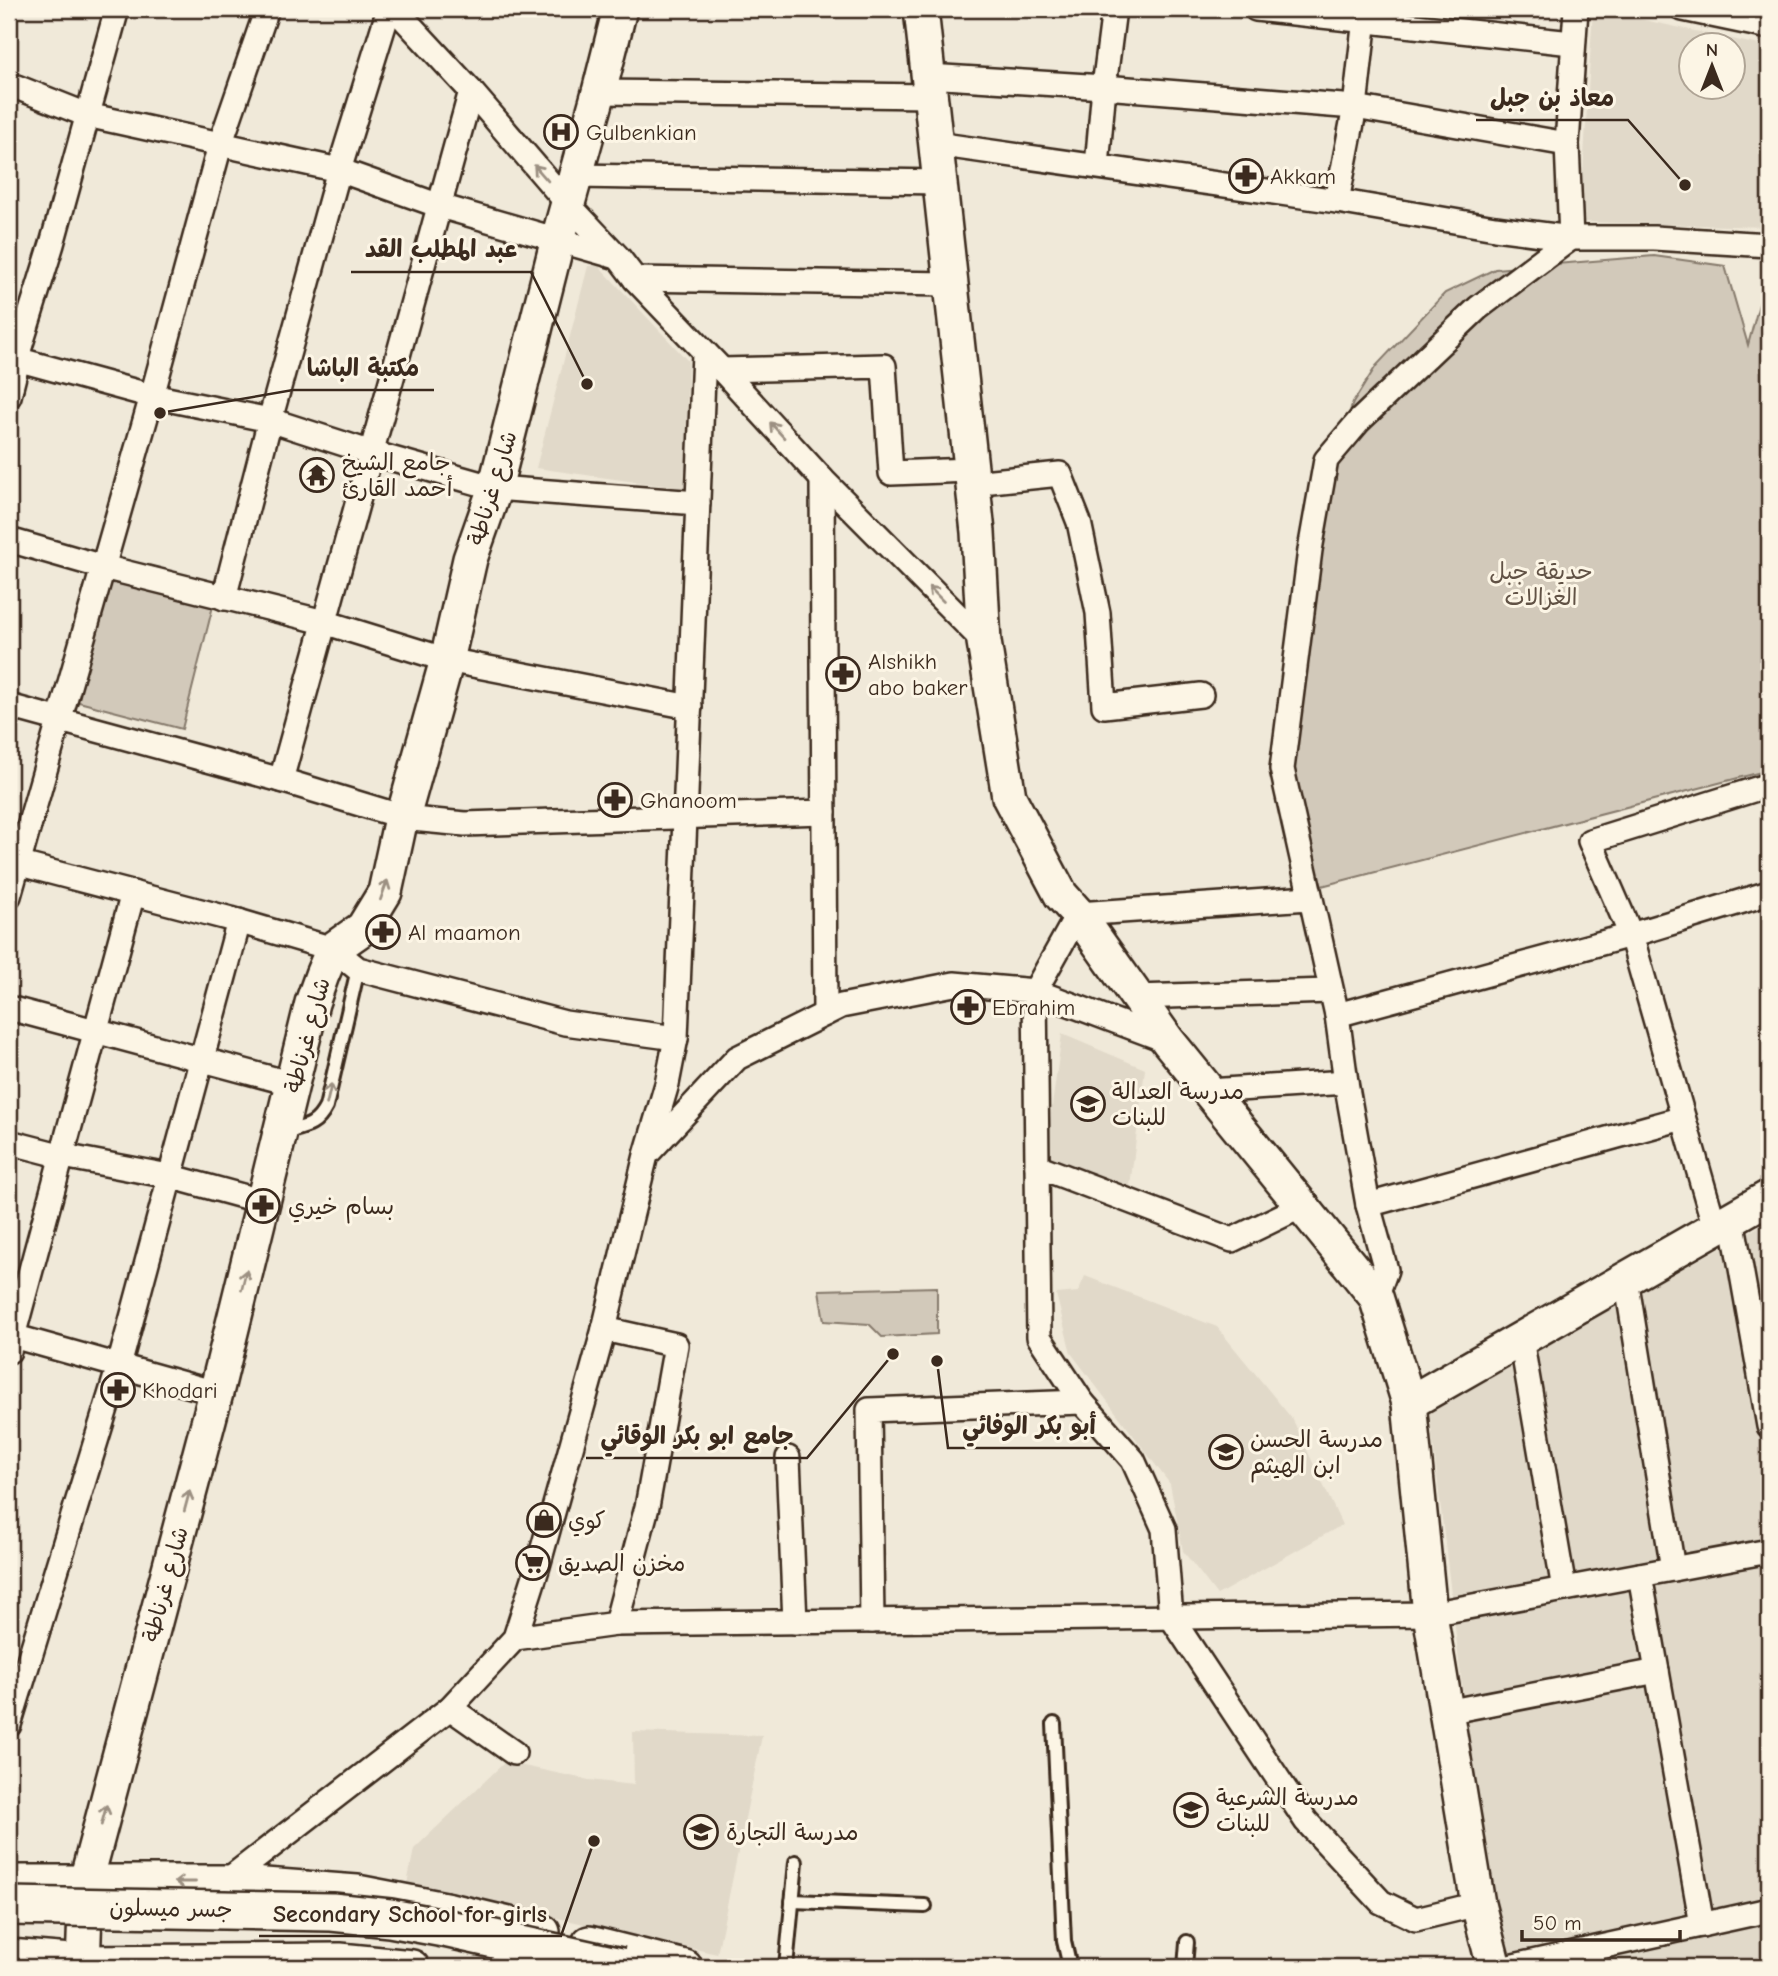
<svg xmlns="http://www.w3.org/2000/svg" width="1778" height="1976" font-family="'Comic Neue','Playpen Sans Arabic',sans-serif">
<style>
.built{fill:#e1d9c9;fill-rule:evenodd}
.green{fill:#d2c9ba;stroke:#867a6c;stroke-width:2}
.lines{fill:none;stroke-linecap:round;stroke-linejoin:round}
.lane-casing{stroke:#3b2a1e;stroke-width:18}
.street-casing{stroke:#3b2a1e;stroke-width:28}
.secondary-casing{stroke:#3b2a1e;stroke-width:38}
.lane{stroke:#fcf5e5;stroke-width:12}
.street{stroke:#fcf5e5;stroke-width:23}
.secondary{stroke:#fcf5e5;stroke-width:33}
.primary-bridge-casing{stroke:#3b2a1e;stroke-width:42;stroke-linecap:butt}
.primary-bridge{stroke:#fcf5e5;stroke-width:37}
.oneway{stroke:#9c9082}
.labels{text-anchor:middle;stroke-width:6;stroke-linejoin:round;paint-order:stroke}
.poi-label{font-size:23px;fill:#3b2a1e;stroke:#fcf5e5;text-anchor:start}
.street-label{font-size:23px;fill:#3b2a1e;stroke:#fcf5e5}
.park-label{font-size:23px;fill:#615245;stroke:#fcf5e5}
.leader{fill:none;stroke:#3b2a1e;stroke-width:2.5}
.callout-dot{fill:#3b2a1e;stroke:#fcf5e5;stroke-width:2.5}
.callout-label{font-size:24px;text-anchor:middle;font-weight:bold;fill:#3b2a1e;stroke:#fcf5e5;stroke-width:6;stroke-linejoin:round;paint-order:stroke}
</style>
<rect width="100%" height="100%" fill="#f0e9d9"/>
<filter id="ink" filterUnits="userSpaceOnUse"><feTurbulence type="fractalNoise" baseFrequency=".0143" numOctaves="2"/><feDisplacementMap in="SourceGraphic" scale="14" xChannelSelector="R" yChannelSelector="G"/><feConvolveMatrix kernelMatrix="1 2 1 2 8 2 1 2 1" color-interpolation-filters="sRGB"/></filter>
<g filter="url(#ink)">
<g class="built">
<path d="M1593 9 1769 47V227L1580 222ZM1690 46H1732V88H1690Z"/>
<polygon points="598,265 688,361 686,489 536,468 588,266"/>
<polygon points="1062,1034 1145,1069 1129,1194 1044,1163"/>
<polygon points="1769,1221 1769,1967 1512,1967 1484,1872 1429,1409"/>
<polygon points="1085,1276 1217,1327 1293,1420 1342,1525 1217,1595 1183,1551 1170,1484 1071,1353 1056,1294 1078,1292"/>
<polygon points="633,1732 762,1736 717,1954 407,1884 414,1849 505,1762 589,1780 634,1785"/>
</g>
<g class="green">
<polygon points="1654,256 1725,266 1748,345 1769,267 1769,770 1314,888 1288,769 1324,481 1353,403 1376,366 1445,293 1495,269"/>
<polygon points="108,574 214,602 182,729 75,701"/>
<polygon points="937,1287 937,1334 882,1337 869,1324 824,1321 819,1290"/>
</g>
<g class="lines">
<g class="lane-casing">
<g id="lane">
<path d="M285 1132C305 1127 316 1127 326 1107L358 969"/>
<polyline points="1054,1724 1064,1941 1070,1967"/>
<polyline points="792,1901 925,1906"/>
<polyline points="786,1967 796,1862"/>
<polyline points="1185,1967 1187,1942"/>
</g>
</g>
<g class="street-casing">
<g id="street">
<polyline points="395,9 471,91 568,204 619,258 635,279 722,370 822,479 984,642"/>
<polyline points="1256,9 1572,43"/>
<polyline points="1576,9 1567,144 1571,238 1654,238 1769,245"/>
<polyline points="1683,9 1769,27"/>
<polyline points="928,76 1104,87 1355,107 1567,144"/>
<polyline points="9,84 87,115 339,170 440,206 617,257"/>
<polyline points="599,92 931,96"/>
<polyline points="936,144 1337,201 1495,228 1571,238"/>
<polyline points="1097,166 1104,87 1114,9"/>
<polyline points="576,176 940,182"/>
<polyline points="1337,201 1355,107 1366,9"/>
<polyline points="635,279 950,284"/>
<polyline points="9,357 152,396 270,420 372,453 495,488 698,503"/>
<polyline points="722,370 884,366 891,473 970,470"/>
<polyline points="9,396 18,360 20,347 52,244 117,9"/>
<polyline points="822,479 825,1014"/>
<polyline points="972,483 1060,474 1079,522 1098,613 1104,706 1201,695"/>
<polyline points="9,540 103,567 324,622 447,660 690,707"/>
<polyline points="224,598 270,420 339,170 389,9"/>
<polyline points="9,706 281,780 403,817"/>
<polyline points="281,780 471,91"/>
<polyline points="401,818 465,824 824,812"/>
<polyline points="9,861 231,919 333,949 358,969 565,1023 676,1038"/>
<polyline points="9,896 152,396 220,145 267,9"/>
<polyline points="1309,898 1078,914 1035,991 1039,1337 1082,1402 1133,1460 1164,1529 1171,1617 1306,1821 1381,1902 1416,1919 1478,1904"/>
<polyline points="1136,997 1331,991"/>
<polyline points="9,1008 293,1084"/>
<polyline points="1337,1015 1631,935 1769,893"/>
<polyline points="1209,1091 1346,1082"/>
<polyline points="9,1142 63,1156 169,1176 264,1202"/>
<polyline points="650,1151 737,1058 841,1006 954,984 1035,991 1168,1041"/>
<polyline points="1037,1166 1232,1240 1302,1206"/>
<polyline points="1368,1205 1683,1118"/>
<polyline points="1732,1218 1769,1426"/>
<polyline points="1715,1228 1631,935 1590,841 1769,785"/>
<polyline points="1626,1279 1673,1569"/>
<polyline points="1376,1297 1386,1270 1368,1205 1346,1082 1337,1015 1282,769 1310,550 1326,460 1359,421 1478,308 1571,238"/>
<polyline points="604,1329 676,1345 647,1507 616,1624"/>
<polyline points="9,1335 216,1393"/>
<polyline points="1521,1339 1564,1589"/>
<polyline points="9,1351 133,893"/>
<polyline points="788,1458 795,1622"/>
<polyline points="1640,1575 1702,1925"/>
<polyline points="872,1621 869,1410 1082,1402"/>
<polyline points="515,1638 616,1624 1430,1614 1769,1551"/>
<polyline points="450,1708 514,1753"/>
<polyline points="1446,1712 1657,1671"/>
<polyline points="9,1725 119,1366 239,921"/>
<polyline points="225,1882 450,1708 515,1638 538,1566 604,1329 646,1155 667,1084 676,1038 704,353"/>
<polyline points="1509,1967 1769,1910"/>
</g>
</g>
<g class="secondary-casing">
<g id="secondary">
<polyline points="921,9 978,532 984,642 1009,797 1061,895 1078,914 1168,1041 1376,1297 1409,1403 1430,1614 1478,1904 1494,1967"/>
<polyline points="1409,1403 1769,1197"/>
<polyline points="9,1882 225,1882 357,1892 450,1910 543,1932"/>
<polyline points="589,1943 685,1967"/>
<polyline points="9,1956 83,1962 340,1960 412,1967"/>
<polyline points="83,1967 86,1881 216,1393 312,1003 322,975 333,949 363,928 385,892 401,818 403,817 447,660 470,559 495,488 558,239 599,92 620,9"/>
</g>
</g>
<use href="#lane" class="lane"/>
<use href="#street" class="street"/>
<use href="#secondary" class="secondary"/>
<g class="primary-bridge-casing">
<polyline id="primary-bridge" points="9,1906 332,1912 390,1918 444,1928 621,1967"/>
</g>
<use href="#primary-bridge" class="primary-bridge"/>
</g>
<defs><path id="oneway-shaft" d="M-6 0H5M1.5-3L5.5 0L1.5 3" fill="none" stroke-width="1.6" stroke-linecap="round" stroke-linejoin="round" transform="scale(1.75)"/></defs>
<g class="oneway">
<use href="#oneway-shaft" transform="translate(541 173) rotate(-131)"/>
<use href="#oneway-shaft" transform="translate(777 430) rotate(-132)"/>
<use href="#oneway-shaft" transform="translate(936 594) rotate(-135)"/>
<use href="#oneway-shaft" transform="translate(384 890) rotate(-70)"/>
<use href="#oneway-shaft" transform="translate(329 1094) rotate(-77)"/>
<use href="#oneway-shaft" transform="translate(244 1280) rotate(-76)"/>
<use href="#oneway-shaft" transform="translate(187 1501) rotate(-75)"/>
<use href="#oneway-shaft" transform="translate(104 1815) rotate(-75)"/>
<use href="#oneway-shaft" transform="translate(185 1882) rotate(-180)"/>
</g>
</g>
<defs>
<g id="hospital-ring" transform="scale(1.75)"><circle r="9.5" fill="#fcf5e5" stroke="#3b2a1e" stroke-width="1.5"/><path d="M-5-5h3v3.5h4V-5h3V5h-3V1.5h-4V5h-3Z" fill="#3b2a1e"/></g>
<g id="pharmacy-ring" transform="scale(1.75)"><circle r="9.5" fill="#fcf5e5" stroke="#3b2a1e" stroke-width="1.5"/><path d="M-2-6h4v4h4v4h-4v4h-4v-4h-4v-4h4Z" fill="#3b2a1e"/></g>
<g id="temple-ring" transform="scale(1.75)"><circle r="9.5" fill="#fcf5e5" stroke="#3b2a1e" stroke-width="1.5"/><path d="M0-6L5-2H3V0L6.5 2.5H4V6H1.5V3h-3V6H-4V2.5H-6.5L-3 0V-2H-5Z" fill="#3b2a1e"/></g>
<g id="school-ring" transform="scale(1.75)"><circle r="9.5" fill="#fcf5e5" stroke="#3b2a1e" stroke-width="1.5"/><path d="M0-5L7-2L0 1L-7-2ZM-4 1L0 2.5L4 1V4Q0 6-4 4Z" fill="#3b2a1e"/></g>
<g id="shop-ring" transform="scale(1.75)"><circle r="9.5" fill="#fcf5e5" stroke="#3b2a1e" stroke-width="1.5"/><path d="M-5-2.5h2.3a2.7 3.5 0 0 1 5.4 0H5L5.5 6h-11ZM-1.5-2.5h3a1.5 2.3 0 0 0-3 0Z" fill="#3b2a1e"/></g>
<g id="supermarket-ring" transform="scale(1.75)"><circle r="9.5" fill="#fcf5e5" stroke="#3b2a1e" stroke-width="1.5"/><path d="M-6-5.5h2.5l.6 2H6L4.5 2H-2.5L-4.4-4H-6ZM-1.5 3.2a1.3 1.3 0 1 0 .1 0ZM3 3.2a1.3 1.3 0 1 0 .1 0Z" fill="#3b2a1e"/></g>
</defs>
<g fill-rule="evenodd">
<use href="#hospital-ring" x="561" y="132"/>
<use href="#pharmacy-ring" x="1246" y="176"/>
<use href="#temple-ring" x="317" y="475"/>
<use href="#pharmacy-ring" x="843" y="674"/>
<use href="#pharmacy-ring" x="615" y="800"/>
<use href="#pharmacy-ring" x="383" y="932"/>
<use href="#pharmacy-ring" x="968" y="1007"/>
<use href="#school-ring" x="1088" y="1104"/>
<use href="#pharmacy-ring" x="263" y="1206"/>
<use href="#pharmacy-ring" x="118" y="1390"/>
<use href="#school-ring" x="1226" y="1452"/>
<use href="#shop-ring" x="544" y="1520"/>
<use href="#supermarket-ring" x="533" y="1563"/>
<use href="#school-ring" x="1191" y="1810"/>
<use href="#school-ring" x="701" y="1832"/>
</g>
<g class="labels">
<g class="poi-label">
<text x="586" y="140">Gulbenkian</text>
<text x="1270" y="184">Akkam</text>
<text x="342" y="470">جامع الشيخ<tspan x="342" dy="26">أحمد القارئ</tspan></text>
<text x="868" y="669">Alshikh<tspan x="868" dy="26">abo baker</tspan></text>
<text x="640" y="808">Ghanoom</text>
<text x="408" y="940">Al maamon</text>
<text x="992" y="1015">Ebrahim</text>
<text x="1112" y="1099">مدرسة العدالة<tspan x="1112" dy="26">للبنات</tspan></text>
<text x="288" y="1214">بسام خيري</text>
<text x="142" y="1398">Khodari</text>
<text x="1250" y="1447">مدرسة الحسن<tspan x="1250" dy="26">ابن الهيثم</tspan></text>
<text x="568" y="1528">كوي</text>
<text x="558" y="1571">مخزن الصديق</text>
<text x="1216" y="1805">مدرسة الشرعية<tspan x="1216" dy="26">للبنات</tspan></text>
<text x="726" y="1840">مدرسة التجارة</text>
</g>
<g class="street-label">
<text transform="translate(492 488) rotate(-73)" y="8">شارع غرناطة</text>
<text transform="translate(307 1035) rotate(-75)" y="8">شارع غرناطة</text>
<text transform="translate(165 1584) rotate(-75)" y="8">شارع غرناطة</text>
<text transform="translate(171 1908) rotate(1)" y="8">جسر ميسلون</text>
</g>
<g class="park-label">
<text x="1541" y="579">حديقة جبل<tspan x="1541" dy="26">الغزالات</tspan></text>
</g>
</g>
<path class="leader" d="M1685 185L1628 120H1476M587 384L531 272H351M160 413L293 390H434M937 1361L948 1448H1110M893 1354L807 1458H586M594 1841L561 1936H259"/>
<g class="callout-dot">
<circle cx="1685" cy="185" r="7"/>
<circle cx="587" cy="384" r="7"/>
<circle cx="160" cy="413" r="7"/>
<circle cx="937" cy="1361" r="7"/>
<circle cx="893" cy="1354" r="7"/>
<circle cx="594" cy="1841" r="7"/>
</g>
<g class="callout-label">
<text x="1552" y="106">معاذ بن جبل</text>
<text x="441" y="257">عبد المطلب القد</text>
<text x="363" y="376">مكتبة الباشا</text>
<text x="1029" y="1434">أبو بكر الوفائي</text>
<text x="697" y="1444">جامع ابو بكر الوقائي</text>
<text x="410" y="1922">Secondary School for girls</text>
</g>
<rect width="1778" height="1976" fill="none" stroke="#fcf5e5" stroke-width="35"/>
<rect x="18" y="18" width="1743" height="1941" fill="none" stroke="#3b2a1e" stroke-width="2.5" filter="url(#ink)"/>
<g transform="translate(1712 66)"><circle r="33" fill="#fcf5e5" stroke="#afa495" stroke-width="2"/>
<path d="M0-5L12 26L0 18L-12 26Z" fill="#3b2a1e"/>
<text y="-10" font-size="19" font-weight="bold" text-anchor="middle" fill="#3b2a1e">N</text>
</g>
<path d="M1522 1930v10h158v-10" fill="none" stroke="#3b2a1e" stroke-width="3.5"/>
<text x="1533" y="1930" font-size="21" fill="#3b2a1e" stroke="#fcf5e5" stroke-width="5" paint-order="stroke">50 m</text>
</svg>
